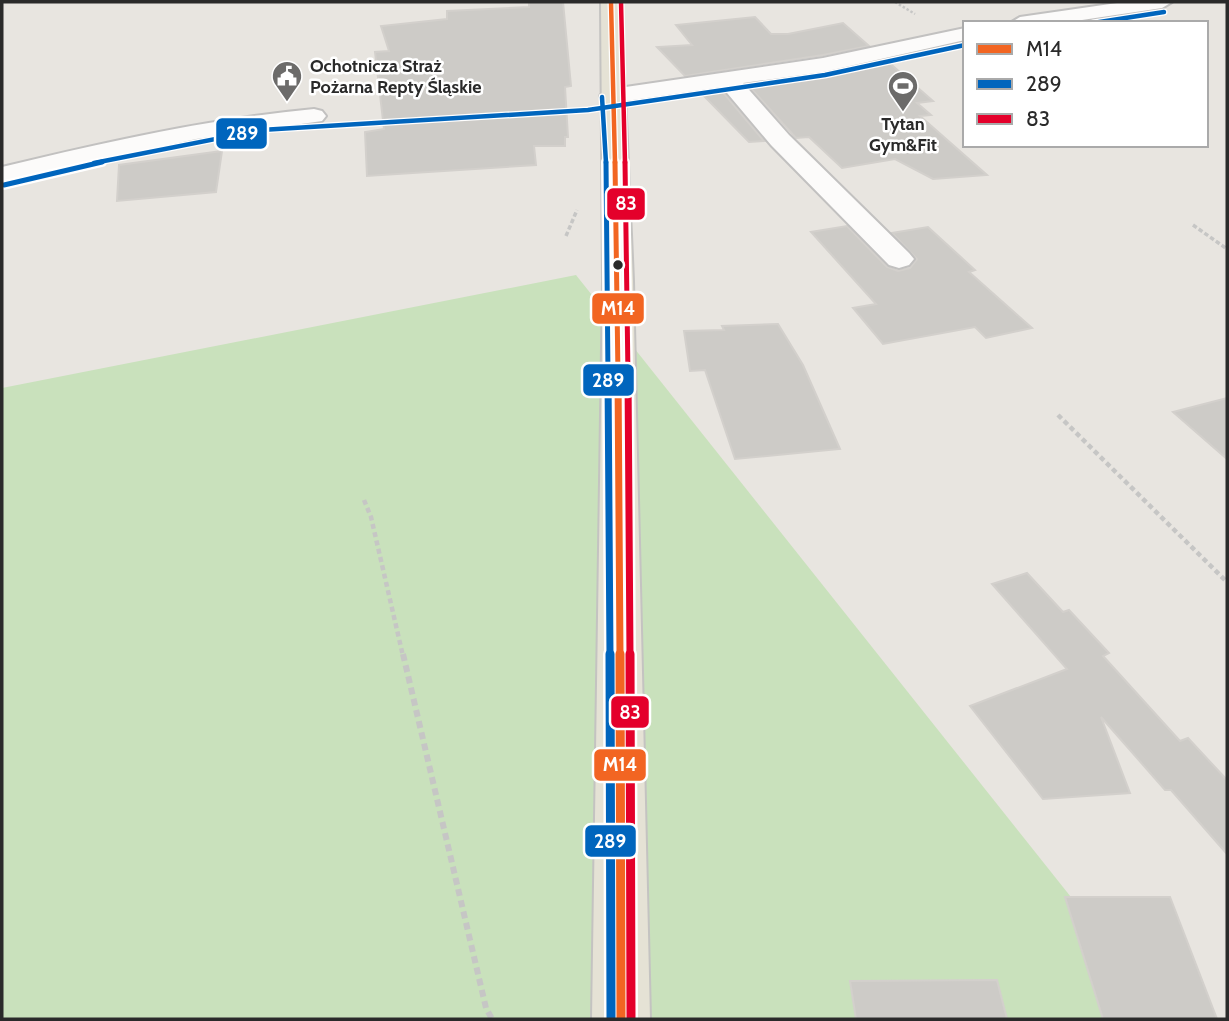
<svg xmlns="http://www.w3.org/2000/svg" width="1229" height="1021" font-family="Cabin,sans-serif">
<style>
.green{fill:#c9e1bc}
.building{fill:#cdcbc7;stroke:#d3d0cc;stroke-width:2}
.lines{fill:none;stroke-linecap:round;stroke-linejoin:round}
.minor-casing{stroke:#c2c1c0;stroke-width:4}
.major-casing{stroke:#c4c3c1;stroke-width:4}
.path-far3{stroke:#c6c6c5;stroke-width:2.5;stroke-dasharray:2.5 2;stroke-linecap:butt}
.path-far2{stroke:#c6c6c5;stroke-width:3.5;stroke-dasharray:4.5 2.5;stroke-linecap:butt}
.path-far1{stroke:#c6c6c5;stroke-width:4.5;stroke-dasharray:5 3.5;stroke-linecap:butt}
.path{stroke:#c6c6c5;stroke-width:6;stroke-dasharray:7 4.5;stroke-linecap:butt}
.minor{fill:#fcfbfa;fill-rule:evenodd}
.major{fill:#e5e2d5;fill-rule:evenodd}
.bus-1-far3-casing{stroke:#fff;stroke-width:7}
.bus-1-far2-casing{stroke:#fff;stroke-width:10}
.bus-1-far1-casing{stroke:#fff;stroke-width:12}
.bus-1-casing{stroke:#fff;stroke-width:14}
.bus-2-far3-casing{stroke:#fff;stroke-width:7}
.bus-2-far2-casing{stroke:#fff;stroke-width:10}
.bus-2-far1-casing{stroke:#fff;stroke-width:12}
.bus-2-casing{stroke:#fff;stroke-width:14}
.bus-3-far3-casing{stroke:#fff;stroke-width:7}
.bus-3-far2-casing{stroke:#fff;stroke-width:10}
.bus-3-far1-casing{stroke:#fff;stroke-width:12}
.bus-3-casing{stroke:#fff;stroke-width:14}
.bus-1-far3{stroke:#f26522;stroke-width:4.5}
.bus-1-far2{stroke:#f26522;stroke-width:5}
.bus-1-far1{stroke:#f26522;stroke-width:7}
.bus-1{stroke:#f26522;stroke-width:9}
.bus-2-far3{stroke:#0065bd;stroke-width:4.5}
.bus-2-far2{stroke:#0065bd;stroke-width:5}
.bus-2-far1{stroke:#0065bd;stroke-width:7}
.bus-2{stroke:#0065bd;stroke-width:9}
.bus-3-far3{stroke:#e4002b;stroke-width:4.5}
.bus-3-far2{stroke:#e4002b;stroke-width:5}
.bus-3-far1{stroke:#e4002b;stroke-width:7}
.bus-3{stroke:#e4002b;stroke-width:9}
.bus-dot{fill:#2a2a2a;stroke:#fff;stroke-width:2.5}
.labels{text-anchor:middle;stroke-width:5;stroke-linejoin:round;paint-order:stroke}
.far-poi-label{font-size:18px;font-weight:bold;fill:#2a2a2a;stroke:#fff;text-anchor:start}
.line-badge{stroke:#fff;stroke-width:2.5}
.badge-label{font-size:19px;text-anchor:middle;font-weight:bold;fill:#fff}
</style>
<rect width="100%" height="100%" fill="#e8e5e0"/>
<polygon class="green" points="576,275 1168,1019 2,1019 2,388"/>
<g class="building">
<polygon points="529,2 563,2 571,86 565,87 568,137 565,137 565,146 534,146 536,165 367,176 365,132 384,129 375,52 389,51 381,26 447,19 447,11 529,7"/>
<polygon points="755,17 771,34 788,34 843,23 869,46 823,55 685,76 657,47 692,45 676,25"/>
<polygon points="886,60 933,101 917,103 931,115 920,116 987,175 933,179 895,159 842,168 809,137 796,138 748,85 824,75"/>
<polygon points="721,90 764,141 749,142 701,93"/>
<polygon points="222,151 216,192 117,201 119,165"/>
<polygon points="847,226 887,267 898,271 910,268 917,259 892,233 928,227 975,270 969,272 1032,328 986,338 975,327 883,344 853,308 876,304 811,232"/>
<polygon points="778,324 803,365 840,449 735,459 705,370 690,371 684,331 724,330 722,326"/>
<polygon points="1227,398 1227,459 1173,412"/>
<polygon points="1027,573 1063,612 1069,610 1109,653 1103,656 1180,741 1188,738 1227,780 1227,854 1171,790 1165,790 1101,717 1130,793 1043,799 970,706 1067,669 992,584"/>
<polygon points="1065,897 1170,897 1217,1019 1103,1019"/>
<polygon points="997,980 1007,1019 856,1019 850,981"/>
</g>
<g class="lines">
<g class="minor-casing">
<g id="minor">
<polygon points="1124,2 1172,2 1162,8 1062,23 1010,23 1020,17"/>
<polygon points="965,28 965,40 823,72 743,83 789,135 909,253 914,259 909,265 899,268 889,265 771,145 722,87 612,103 604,101 600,96 604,91 612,89 823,58"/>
<path d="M314 109 322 111 326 116 322 121 196 139 2 183V167C105 142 208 119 314 109Z"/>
</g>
</g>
<g class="major-casing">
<polygon id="major" points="601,2 621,2 633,281 650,1019 592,1019 603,281"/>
</g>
<polyline class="path-far3" points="895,2 915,14"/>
<g class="path-far2">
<polyline points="1193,225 1227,249"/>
<polyline points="566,236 577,210"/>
</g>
<g class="path-far1">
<polyline points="1058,415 1227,582"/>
<polyline points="364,500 371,517 403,656"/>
</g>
<polyline class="path" points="403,654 486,1008 492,1019"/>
<use href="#minor" class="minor"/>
<use href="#major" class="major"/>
<g class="bus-1-far3-casing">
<polyline id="bus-1-far3" points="611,2 615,163"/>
</g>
<g class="bus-1-far2-casing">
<polyline id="bus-1-far2" points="615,162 618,376"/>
</g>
<g class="bus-1-far1-casing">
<polyline id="bus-1-far1" points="618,375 620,656"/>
</g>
<g class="bus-1-casing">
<polyline id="bus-1" points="620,654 621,1019"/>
</g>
<g class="bus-2-far3-casing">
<g id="bus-2-far3">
<polyline points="1093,23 1164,12"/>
<polyline points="602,97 606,163"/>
<polyline points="94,163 261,130 588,110 825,75 965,45"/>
</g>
</g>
<g class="bus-2-far2-casing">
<g id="bus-2-far2">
<polyline points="606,162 608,376"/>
<polyline points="4,185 102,162"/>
</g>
</g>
<g class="bus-2-far1-casing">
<polyline id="bus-2-far1" points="608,375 610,656"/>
</g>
<g class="bus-2-casing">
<polyline id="bus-2" points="610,654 611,1019"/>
</g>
<g class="bus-3-far3-casing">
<polyline id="bus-3-far3" points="621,2 625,163"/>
</g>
<g class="bus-3-far2-casing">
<polyline id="bus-3-far2" points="625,162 628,376"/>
</g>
<g class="bus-3-far1-casing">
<polyline id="bus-3-far1" points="628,375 630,656"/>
</g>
<g class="bus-3-casing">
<polyline id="bus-3" points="630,654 631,1019"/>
</g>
<use href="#bus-1-far3" class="bus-1-far3"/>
<use href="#bus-1-far2" class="bus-1-far2"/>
<use href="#bus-1-far1" class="bus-1-far1"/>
<use href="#bus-1" class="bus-1"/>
<use href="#bus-2-far3" class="bus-2-far3"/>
<use href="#bus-2-far2" class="bus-2-far2"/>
<use href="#bus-2-far1" class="bus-2-far1"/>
<use href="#bus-2" class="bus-2"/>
<use href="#bus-3-far3" class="bus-3-far3"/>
<use href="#bus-3-far2" class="bus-3-far2"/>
<use href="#bus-3-far1" class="bus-3-far1"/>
<use href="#bus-3" class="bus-3"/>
</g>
<defs>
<g id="civic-pin" transform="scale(1.575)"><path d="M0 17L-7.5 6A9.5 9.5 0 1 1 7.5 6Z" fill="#6c6b6a" stroke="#fff"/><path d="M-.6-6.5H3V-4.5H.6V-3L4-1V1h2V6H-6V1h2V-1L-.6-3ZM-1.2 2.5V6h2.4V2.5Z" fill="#fff"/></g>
<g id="stadium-pin" transform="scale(1.575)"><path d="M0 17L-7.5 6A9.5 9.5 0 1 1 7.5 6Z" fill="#6c6b6a" stroke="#fff"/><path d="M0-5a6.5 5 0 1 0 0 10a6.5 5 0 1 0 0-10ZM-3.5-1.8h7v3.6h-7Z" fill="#fff"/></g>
</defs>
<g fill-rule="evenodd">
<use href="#civic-pin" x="287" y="76"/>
<use href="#stadium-pin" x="903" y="86"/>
</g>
<circle class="bus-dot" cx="618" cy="265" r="6"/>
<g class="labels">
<g class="far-poi-label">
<text x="310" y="72">Ochotnicza Straż<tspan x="310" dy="21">Pożarna Repty Śląskie</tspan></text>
<text x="903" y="130" text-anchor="middle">Tytan<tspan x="903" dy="21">Gym&amp;Fit</tspan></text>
</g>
</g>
<g class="line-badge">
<rect x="215" y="117" width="53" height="33" rx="7" fill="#0065bd"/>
<rect x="606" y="187" width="40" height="34" rx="7" fill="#e4002b"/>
<rect x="591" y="292" width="54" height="33" rx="7" fill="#f26522"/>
<rect x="582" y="363" width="53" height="34" rx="7" fill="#0065bd"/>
<rect x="610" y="695" width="40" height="34" rx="7" fill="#e4002b"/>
<rect x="593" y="748" width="54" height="34" rx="7" fill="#f26522"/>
<rect x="584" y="824" width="53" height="34" rx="7" fill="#0065bd"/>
</g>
<g class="badge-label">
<text x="242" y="140">289</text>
<text x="626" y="210">83</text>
<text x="618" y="315">M14</text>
<text x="608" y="387">289</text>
<text x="630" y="719">83</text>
<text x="620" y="771">M14</text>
<text x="610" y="848">289</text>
</g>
<rect width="1229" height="1021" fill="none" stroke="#2a2a2a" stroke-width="7"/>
<rect x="963" y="21" width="245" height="126" fill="#ffffff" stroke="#aaaaaa" stroke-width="2"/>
<rect x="977" y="44" width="35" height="10" fill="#f26522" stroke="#aaaaaa" stroke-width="2"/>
<text x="1026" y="56" font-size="21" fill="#2a2a2a">M14</text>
<rect x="977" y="79" width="35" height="10" fill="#0065bd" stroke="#aaaaaa" stroke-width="2"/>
<text x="1026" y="91" font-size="21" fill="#2a2a2a">289</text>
<rect x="977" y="114" width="35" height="10" fill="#e4002b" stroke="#aaaaaa" stroke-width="2"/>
<text x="1026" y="126" font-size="21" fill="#2a2a2a">83</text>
</svg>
